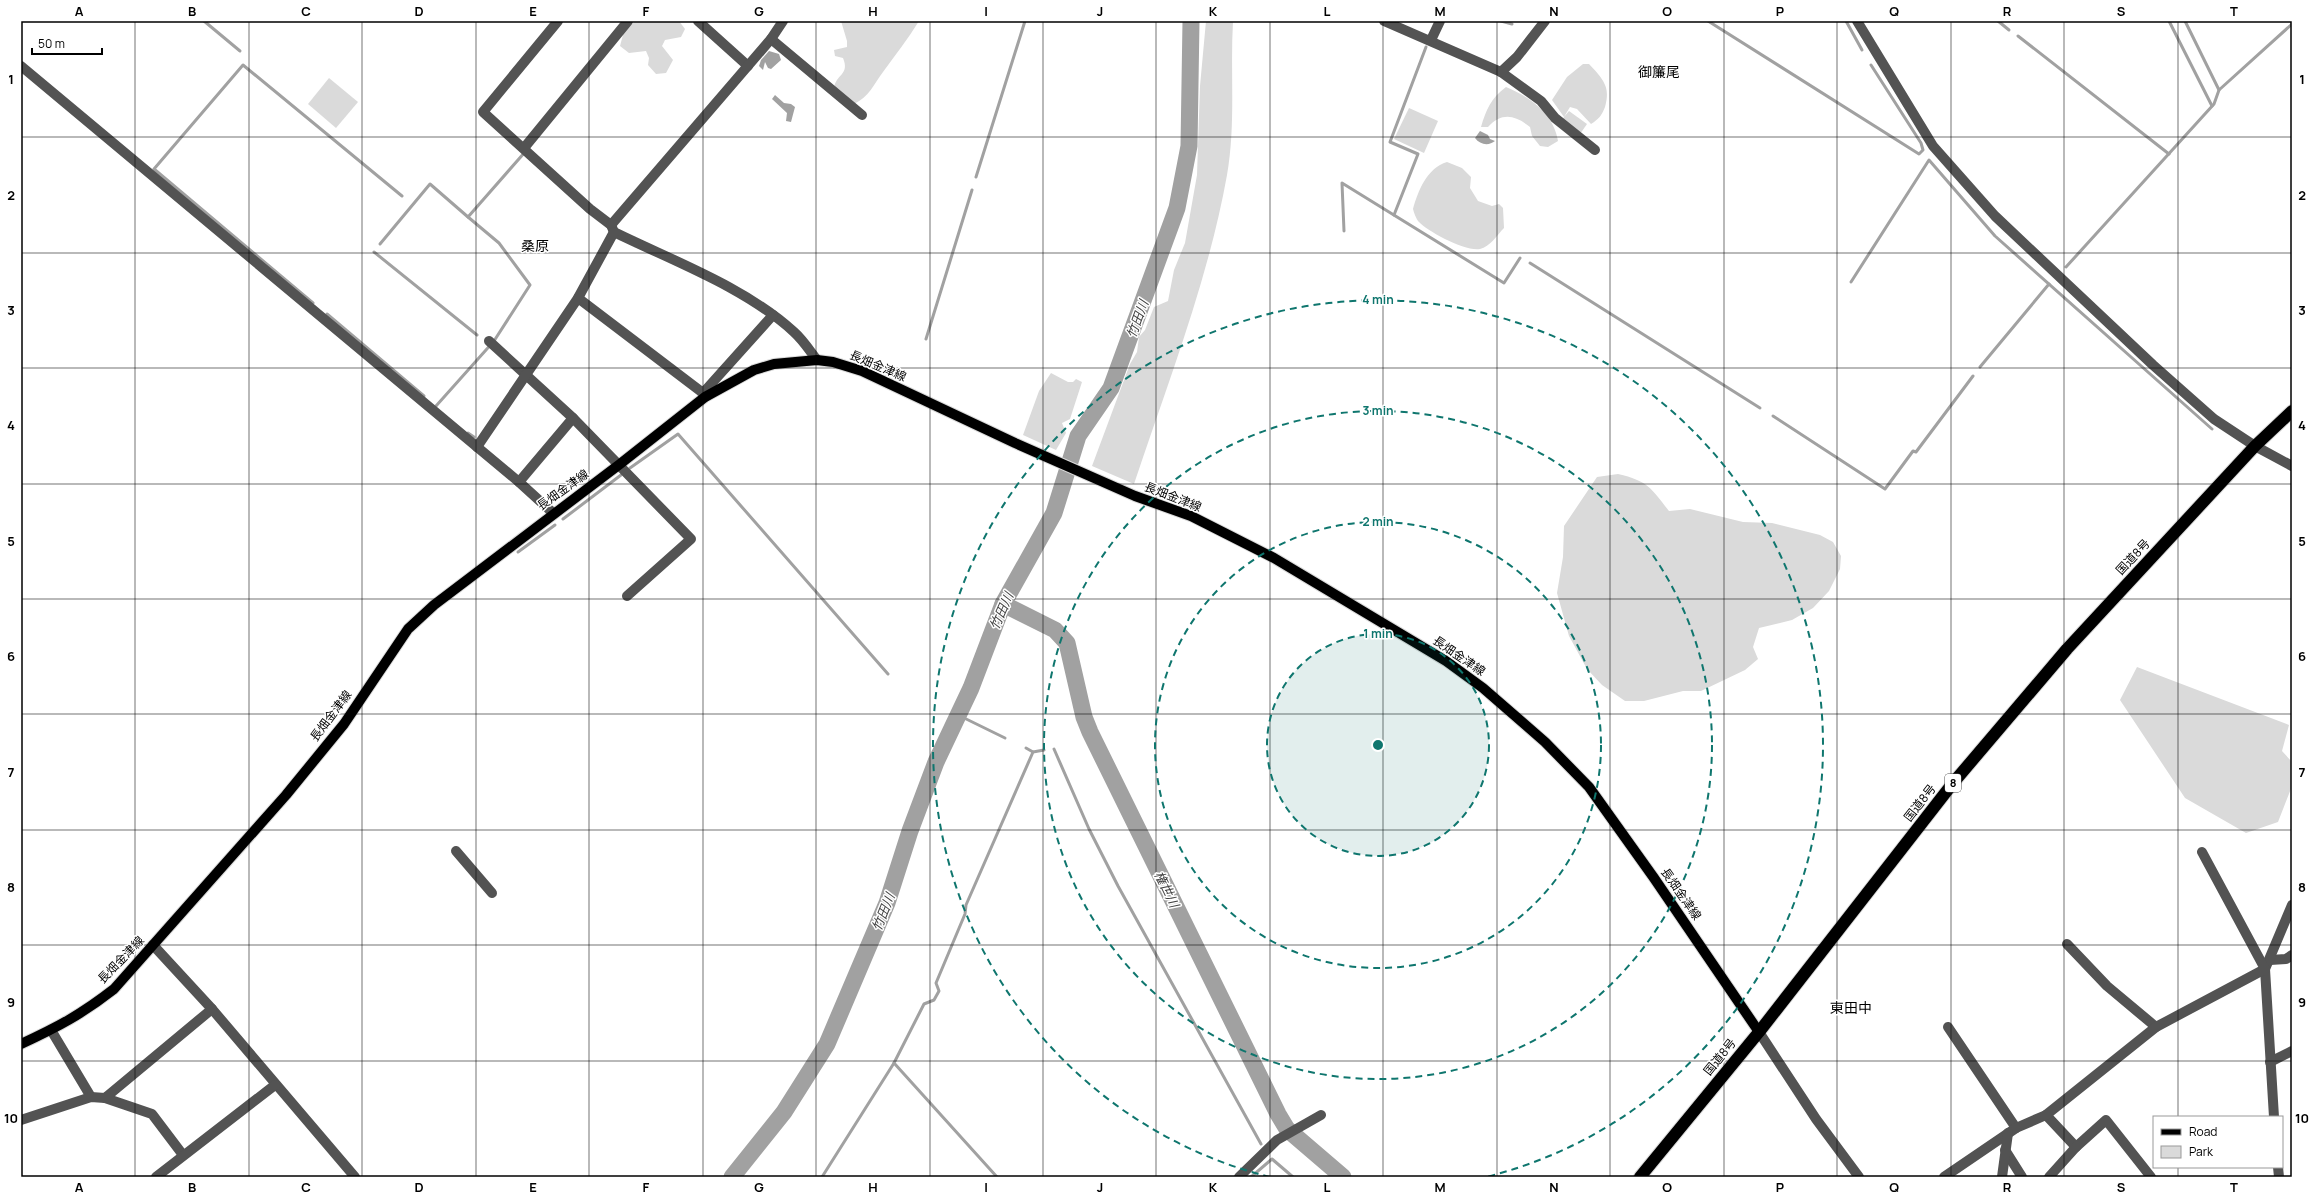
<svg xmlns="http://www.w3.org/2000/svg" width="2313" height="1198" font-family="Manrope,'Noto Sans JP',sans-serif">
<style>
.green{fill:#dadada}
.water{fill:#a1a1a1}
.lines{fill:none;stroke-linecap:round;stroke-linejoin:round}
.stream{stroke:#a1a1a1;stroke-width:3}
.river{stroke:#a1a1a1;stroke-width:17}
.major-casing{stroke:#dbdbdb;stroke-width:12}
.highway-casing{stroke:#dbdbdb;stroke-width:14}
.minor{stroke:#535353;stroke-width:10}
.major{stroke:#000;stroke-width:10}
.highway{stroke:#000;stroke-width:12}
.grid{fill:none;stroke:#000;stroke-width:1;stroke-opacity:0.55}
.ring{fill:none;stroke:#0f766e;stroke-width:2;stroke-dasharray:7 5}
.labels{text-anchor:middle;stroke-width:3;stroke-linejoin:round;paint-order:stroke}
.shield{fill:#fff;stroke:#4c4c4c;stroke-width:1}
.shield-label{font-size:11px;font-weight:bold;fill:#000}
.street-label{font-size:12px;fill:#000;stroke:#fff}
.water-label{font-size:13px;font-style:italic;fill:#424242;stroke:#fff}
.quarter-label{font-size:14px;fill:#000;stroke:#fff}
.centre{fill:#0f766e;stroke:#fff;stroke-width:2}
.ring-label{font-size:12px;text-anchor:middle;font-weight:bold;fill:#0f766e;stroke:#fff;stroke-width:3;stroke-linejoin:round;paint-order:stroke}
.neatline{fill:none;stroke:#000;stroke-width:1.5}
.grid-label{font-size:13px;text-anchor:middle;font-weight:bold;fill:#000}
</style>
<rect width="100%" height="100%" fill="#fff"/>
<g class="green">
<polygon points="635,21 679,21 685,29 681,37 665,40 662,46 673,60 666,73 656,74 648,65 649,58 646,51 629,53 620,46 624,31"/>
<path d="M841 21H919C908 39 895 55 883 72 874 84 869 97 854 104L834 88C836 74 850 75 843 58L835 56 834 50 847 47V41Z"/>
<path d="M1206 21H1233C1230 72 1236 124 1227 175 1208 281 1168 382 1134 484L1092 466 1130 364 1137 352 1139 337 1145 330 1154 307 1168 301 1174 270 1185 243 1197 175 1200 86Z"/>
<path d="M1583 64H1589C1603 79 1611 87 1605 107 1602 115 1599 119 1591 124L1577 109 1570 107 1564 117 1569 111 1587 124 1580 134 1562 120 1564 117 1552 100 1567 77Z"/>
<polygon points="329,78 358,102 336,128 308,104"/>
<path d="M1506 87C1530 97 1554 114 1558 141L1548 147 1540 146 1532 136 1530 127C1515 115 1502 112 1488 127H1481C1486 110 1491 98 1506 87Z"/>
<polygon points="1409,108 1438,121 1424,153 1394,139"/>
<path d="M1447 162 1462 168 1471 177 1470 188 1478 201 1492 206 1499 204 1503 208 1504 228C1497 235 1490 247 1480 249 1466 252 1428 232 1418 221 1416 218 1414 213 1413 209 1418 191 1427 168 1447 162Z"/>
<polygon points="1051,373 1068,382 1073,382 1076,379 1082,382 1070,419 1062,423 1066,433 1056,450 1023,435 1039,391"/>
<path d="M1618 474C1648 481 1651 488 1669 511L1690 509 1743 522 1772 523 1820 535 1833 542 1841 556 1840 569 1829 591 1813 608 1792 620 1759 628 1753 647 1758 659 1745 670 1701 691H1683L1644 701H1625L1602 685 1587 669 1569 636 1557 593 1563 557 1564 526 1597 477Z"/>
<polygon points="2137,667 2289,725 2282,751 2292,762 2292,786 2278,822 2246,833 2185,798 2120,700"/>
</g>
<g class="water">
<polygon points="769,51 779,54 781,60 771,69 768,68 765,62 763,70 759,66 761,60"/>
<polygon points="775,95 784,103 791,104 795,107 791,122 786,121 787,113 772,99"/>
<path d="M1480 131 1488 135 1490 139 1495 141C1489 146 1480 145 1475 138Z"/>
</g>
<g class="lines">
<g class="stream">
<polyline points="204,21 240,51"/>
<polyline points="1501,21 1512,24"/>
<polyline points="1708,21 1919,154 1923,150 1921,143 1871,65"/>
<polyline points="1846,21 1862,50"/>
<polyline points="1998,21 2009,30"/>
<polyline points="2169,21 2212,106"/>
<polyline points="2185,21 2219,90 2292,24"/>
<polyline points="2018,36 2169,154"/>
<polyline points="976,177 1025,21"/>
<polyline points="1394,215 1418,154 1390,142 1426,47"/>
<polyline points="1344,231 1342,183 1504,283 1520,258"/>
<polyline points="380,244 430,184 468,217"/>
<polyline points="374,252 477,335"/>
<polyline points="1530,263 1760,408"/>
<polyline points="2066,267 2214,104 2219,90"/>
<polyline points="1851,282 1929,160 1995,236 2212,429"/>
<polyline points="313,303 154,169 243,65 402,196"/>
<polyline points="327,314 424,396"/>
<polyline points="926,339 972,190"/>
<polyline points="1980,367 2049,284"/>
<polyline points="436,406 494,341 530,285 499,243 468,217 525,152"/>
<polyline points="1773,416 1885,489 1913,451 1916,452 1973,376"/>
<polyline points="468,433 474,437"/>
<polyline points="630,468 678,434 888,674"/>
<polyline points="563,519 621,475"/>
<polyline points="518,552 555,525"/>
<polyline points="958,715 1005,738"/>
<polyline points="1026,748 1033,752"/>
<polyline points="1054,749 1089,829 1118,886 1261,1144"/>
<polyline points="822,1177 894,1063"/>
<polyline points="997,1177 894,1063 924,1004 934,1000 939,991 936,983 965,914 966,905 1033,752 1044,750"/>
<polyline points="1251,1177 1272,1159 1293,1177"/>
</g>
<g class="river">
<polyline points="1003,604 1055,630 1067,643 1084,717 1090,732 1278,1114 1287,1129 1343,1177"/>
<polyline points="732,1177 784,1112 827,1044 887,903 910,831 936,762 971,688 1003,604 1054,513 1078,436 1111,388 1177,208 1189,146 1191,21"/>
</g>
<g class="major-casing">
<path id="major" d="M21 1044C58 1027 82 1014 114 989L286 795 344 724 408 629 434 605 620 464 705 397 754 370 774 364 817 360 833 362 862 371 1015 443 1135 496 1191 516 1274 558 1446 661 1483 688 1545 742 1589 787 1654 878 1759 1032"/>
</g>
<g class="highway-casing">
<polyline id="highway" points="1640,1177 1759,1032 1953,783 2067,649 2255,446 2292,411"/>
</g>
<g class="minor">
<path d="M558 21 483 112 590 209 611 225 614 232C673 261 745 287 794 332 803 340 810 351 817 360"/>
<polyline points="698,21 748,66"/>
<polyline points="1384,21 1501,72 1541,101 1555,118 1595,150"/>
<polyline points="1857,21 1933,146 1995,216 2153,365 2214,419 2255,446 2292,466"/>
<polyline points="771,39 862,115"/>
<polyline points="1431,40 1440,21"/>
<polyline points="21,66 519,482 553,513"/>
<polyline points="1501,72 1517,57 1545,21"/>
<polyline points="524,148 628,21"/>
<polyline points="611,225 771,39 783,21"/>
<polyline points="578,298 703,393"/>
<polyline points="489,341 573,418 691,539 627,596"/>
<polyline points="705,397 703,393 773,315"/>
<polyline points="477,447 578,298 614,232"/>
<polyline points="519,482 573,418"/>
<polyline points="456,851 492,893"/>
<polyline points="2067,944 2107,986 2156,1027"/>
<polyline points="153,945 212,1009 355,1177"/>
<polyline points="2270,960 2286,959 2292,955"/>
<polyline points="1948,1027 2016,1128"/>
<polyline points="51,1030 91,1097"/>
<polyline points="1759,1032 1816,1119 1859,1177"/>
<polyline points="2270,1062 2292,1051"/>
<polyline points="105,1098 152,1114 183,1155"/>
<polyline points="2046,1115 2076,1147"/>
<polyline points="2274,1117 2265,969 2292,905"/>
<polyline points="21,1120 91,1097 105,1098 212,1009"/>
<polyline points="2005,1150 2022,1177"/>
<polyline points="2278,1167 2279,1177"/>
<polyline points="156,1177 275,1085"/>
<polyline points="1239,1177 1277,1140 1321,1115"/>
<polyline points="1944,1177 2016,1128 2046,1115 2156,1027 2265,969 2202,852"/>
<polyline points="2002,1177 2008,1133"/>
<polyline points="2049,1177 2076,1147 2106,1120 2151,1177"/>
</g>
<use href="#major" class="major"/>
<use href="#highway" class="highway"/>
</g>
<path class="grid" d="M135 21V1177M249 21V1177M362 21V1177M476 21V1177M589 21V1177M703 21V1177M816 21V1177M930 21V1177M1043 21V1177M1156 21V1177M1270 21V1177M1383 21V1177M1497 21V1177M1610 21V1177M1724 21V1177M1837 21V1177M1951 21V1177M2064 21V1177M2178 21V1117M21 137H2292M21 253H2292M21 368H2292M21 484H2292M21 599H2292M21 714H2292M21 830H2292M21 945H2292M21 1061H2292M2178 1167V1177"/>
<circle cx="1378" cy="745" r="111" fill="#0f766e" fill-opacity=".12"/>
<g class="ring">
<circle cx="1378" cy="745" r="111"/>
<circle cx="1378" cy="745" r="223"/>
<circle cx="1378" cy="745" r="334"/>
<path d="M1270 1177A445 445 0 1 1 1486 1177"/>
</g>
<g class="labels">
<rect class="shield" x="1945" y="774" width="16" height="18" rx="3"/>
<g class="shield-label">
<text x="1953" y="787">8</text>
</g>
<g class="street-label">
<text transform="translate(878 366) rotate(23)" y="4">長畑金津線</text>
<text transform="translate(563 490) rotate(-36)" y="4">長畑金津線</text>
<text transform="translate(1173 497) rotate(21)" y="4">長畑金津線</text>
<text transform="translate(2133 557) rotate(-47)" y="4">国道8号</text>
<text transform="translate(1459 656) rotate(34)" y="4">長畑金津線</text>
<text transform="translate(331 716) rotate(-53)" y="4">長畑金津線</text>
<text transform="translate(1920 803) rotate(-52)" y="4">国道8号</text>
<text transform="translate(1681 894) rotate(55)" y="4">長畑金津線</text>
<text transform="translate(121 960) rotate(-46)" y="4">長畑金津線</text>
<text transform="translate(1720 1057) rotate(-51)" y="4">国道8号</text>
</g>
<g class="water-label">
<text transform="translate(1137 319) rotate(-70)" y="5">竹田川</text>
<text transform="translate(1001 611) rotate(-66)" y="5">竹田川</text>
<text transform="translate(1167 889) rotate(64)" y="5">権世川</text>
<text transform="translate(883 912) rotate(-68)" y="5">竹田川</text>
</g>
<g class="quarter-label">
<text x="1659" y="77">御簾尾</text>
<text x="535" y="251">桑原</text>
<text x="1851" y="1013">東田中</text>
</g>
</g>
<circle cx="1378" cy="745" r="6" class="centre"/>
<g class="ring-label">
<text x="1378" y="304">4 min</text>
<text x="1378" y="415">3 min</text>
<text x="1378" y="526">2 min</text>
<text x="1378" y="638">1 min</text>
</g>
<rect width="2313" height="1198" fill="none" stroke="#ffffff" stroke-width="44"/>
<rect x="2153" y="1116" width="130" height="52" fill="#ffffff" stroke="#999999"/>
<rect x="2161" y="1129" width="20" height="6" fill="#000000" stroke="#999999"/>
<text x="2189" y="1136" font-size="12" fill="#000000">Road</text>
<rect x="2161" y="1146" width="20" height="12" fill="#dadada" stroke="#999999"/>
<text x="2189" y="1156" font-size="12" fill="#000000">Park</text>
<path d="M32 48v6h70v-6" fill="none" stroke="#000000" stroke-width="2"/>
<text x="38" y="48" font-size="12" fill="#000000" stroke="#ffffff" stroke-width="3" paint-order="stroke">50 m</text>
<rect x="22" y="22" width="2269" height="1154" class="neatline"/>
<g class="grid-label">
<text x="79" y="16">A</text>
<text x="192" y="16">B</text>
<text x="306" y="16">C</text>
<text x="419" y="16">D</text>
<text x="533" y="16">E</text>
<text x="646" y="16">F</text>
<text x="759" y="16">G</text>
<text x="873" y="16">H</text>
<text x="986" y="16">I</text>
<text x="1100" y="16">J</text>
<text x="1213" y="16">K</text>
<text x="1327" y="16">L</text>
<text x="1440" y="16">M</text>
<text x="1554" y="16">N</text>
<text x="1667" y="16">O</text>
<text x="1780" y="16">P</text>
<text x="1894" y="16">Q</text>
<text x="2007" y="16">R</text>
<text x="2121" y="16">S</text>
<text x="2234" y="16">T</text>
<text x="11" y="84">1</text>
<text x="2302" y="84">1</text>
<text x="11" y="200">2</text>
<text x="2302" y="200">2</text>
<text x="11" y="315">3</text>
<text x="2302" y="315">3</text>
<text x="11" y="430">4</text>
<text x="2302" y="430">4</text>
<text x="11" y="546">5</text>
<text x="2302" y="546">5</text>
<text x="11" y="661">6</text>
<text x="2302" y="661">6</text>
<text x="11" y="777">7</text>
<text x="2302" y="777">7</text>
<text x="11" y="892">8</text>
<text x="2302" y="892">8</text>
<text x="11" y="1007">9</text>
<text x="2302" y="1007">9</text>
<text x="11" y="1123">10</text>
<text x="2302" y="1123">10</text>
<text x="79" y="1192">A</text>
<text x="192" y="1192">B</text>
<text x="306" y="1192">C</text>
<text x="419" y="1192">D</text>
<text x="533" y="1192">E</text>
<text x="646" y="1192">F</text>
<text x="759" y="1192">G</text>
<text x="873" y="1192">H</text>
<text x="986" y="1192">I</text>
<text x="1100" y="1192">J</text>
<text x="1213" y="1192">K</text>
<text x="1327" y="1192">L</text>
<text x="1440" y="1192">M</text>
<text x="1554" y="1192">N</text>
<text x="1667" y="1192">O</text>
<text x="1780" y="1192">P</text>
<text x="1894" y="1192">Q</text>
<text x="2007" y="1192">R</text>
<text x="2121" y="1192">S</text>
<text x="2234" y="1192">T</text>
</g>
</svg>
